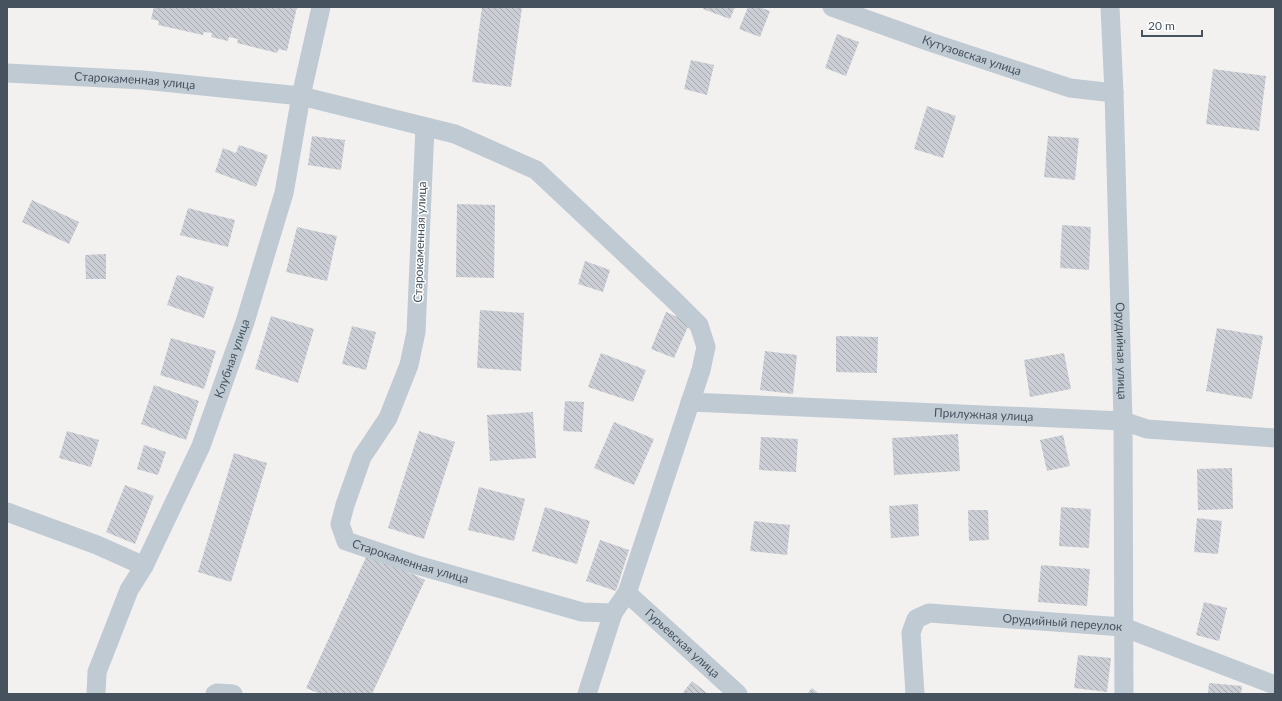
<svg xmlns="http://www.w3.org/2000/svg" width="1282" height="701" font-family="Lato,sans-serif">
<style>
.building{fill:url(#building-back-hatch)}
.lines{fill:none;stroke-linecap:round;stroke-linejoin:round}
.minor{stroke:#bfcad3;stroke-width:19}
.labels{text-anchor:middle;stroke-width:3;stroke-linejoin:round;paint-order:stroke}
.street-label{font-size:12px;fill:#46535f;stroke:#fff}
</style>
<defs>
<pattern id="building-back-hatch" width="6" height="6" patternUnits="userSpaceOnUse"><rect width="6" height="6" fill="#cbcfd5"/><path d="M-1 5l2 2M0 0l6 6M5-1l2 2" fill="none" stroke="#a7abb0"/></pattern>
</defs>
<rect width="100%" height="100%" fill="#f3f0f0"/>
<g class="building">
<polygon points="154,7 297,7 287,51 279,49 277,53 237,43 238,39 229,37 228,41 211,37 212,33 204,32 203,35 158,25 159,21 151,19"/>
<polygon points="482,7 522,7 511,87 472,82"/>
<polygon points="703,7 735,7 730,19 703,9"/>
<polygon points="748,7 759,7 770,11 760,37 739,29"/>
<polygon points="837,34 859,42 846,76 825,68"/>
<polygon points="691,60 714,65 707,95 684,89"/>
<polygon points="1213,69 1266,76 1259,131 1206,124"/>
<polygon points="927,106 956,116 943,158 914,149"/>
<polygon points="312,136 345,140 341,170 308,165"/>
<polygon points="1048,136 1079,138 1075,180 1044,177"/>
<polygon points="239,145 268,155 256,187 215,172 223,148 236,153"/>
<polygon points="32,200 79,222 69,244 22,222"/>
<polygon points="457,204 495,205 494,278 456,277"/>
<polygon points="188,208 235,220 228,247 180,235"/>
<polygon points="1062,225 1091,227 1089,270 1060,268"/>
<polygon points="297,227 337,236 327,281 286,272"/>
<polygon points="106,254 106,279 86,279 85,255"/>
<polygon points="585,261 610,270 603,292 578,284"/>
<polygon points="177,275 214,287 204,318 167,305"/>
<polygon points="480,310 524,313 521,371 477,368"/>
<polygon points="666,312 690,322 674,358 651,349"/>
<polygon points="271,316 314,329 298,383 255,369"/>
<polygon points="352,326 376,332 366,370 342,364"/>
<polygon points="1217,328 1263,336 1252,399 1206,391"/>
<polygon points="836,336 878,337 877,373 836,372"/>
<polygon points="171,338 216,351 204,389 160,375"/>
<polygon points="765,351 797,355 793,394 760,390"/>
<polygon points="601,353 646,370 633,402 588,387"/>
<polygon points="1064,353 1071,389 1030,397 1024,360"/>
<polygon points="154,385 199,401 186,440 141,424"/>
<polygon points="565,401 584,402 582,432 563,431"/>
<polygon points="533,412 536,458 490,461 487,415"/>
<polygon points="614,422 654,439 634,485 594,468"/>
<polygon points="67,431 99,440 91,467 59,458"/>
<polygon points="419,431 455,442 424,539 388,528"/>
<polygon points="958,434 960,471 894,475 892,438"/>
<polygon points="1063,435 1070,466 1047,471 1040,440"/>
<polygon points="761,437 798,439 796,472 759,470"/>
<polygon points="144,445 166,452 158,475 137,469"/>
<polygon points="234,453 267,463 231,582 198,572"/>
<polygon points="1232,468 1233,509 1198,510 1197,469"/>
<polygon points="125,485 154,496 135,544 106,532"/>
<polygon points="479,487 525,499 514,541 468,530"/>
<polygon points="918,504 919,536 891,538 889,506"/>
<polygon points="545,507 590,521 577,564 532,551"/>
<polygon points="1061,507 1091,509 1089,548 1059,546"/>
<polygon points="968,510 988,510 989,540 969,541"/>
<polygon points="1197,518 1222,521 1218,554 1194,552"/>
<polygon points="754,521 790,525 787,555 750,551"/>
<polygon points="600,540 629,550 616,591 586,581"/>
<polygon points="368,553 425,580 372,694 320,694 306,688"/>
<polygon points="1041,565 1090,569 1087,606 1038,602"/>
<polygon points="1204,602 1227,608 1219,641 1196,635"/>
<polygon points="1078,655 1111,658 1107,692 1074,688"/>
<polygon points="692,681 708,694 682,694"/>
<polygon points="1209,683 1242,686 1241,694 1208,694"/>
<polygon points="812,688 819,694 807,694"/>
</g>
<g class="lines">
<g class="minor">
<path id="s1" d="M832 7 930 42 1070 88 1114 93"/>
<path id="s2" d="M1110 7 1114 93 1123 421 1124 694"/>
<path id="s3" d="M7 73 143 80 301 96 455 134 536 170 673 299 699 325 706 347 701 370 627 593 613 613 587 694"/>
<path id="s4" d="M425 127 416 332 409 365 388 418 362 457 345 505 340 524 346 541 417 565 582 612 613 613"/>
<path id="s5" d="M690 402 1123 421 1147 429 1275 438"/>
<polyline points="7,512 97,545 144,566"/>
<path id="s6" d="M627 593 738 694"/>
<path id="s7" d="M96 694 97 672 129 590 144 566 201 446 245 322 284 193 301 96 321 7"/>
<polyline points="215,694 217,693 233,694"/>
<path id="s8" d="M915 694 911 633 916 619 929 613 1123 627 1275 685"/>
</g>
</g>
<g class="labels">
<g class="street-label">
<text dy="4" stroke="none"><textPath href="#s1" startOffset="148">Кутузовская улица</textPath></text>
<text dy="4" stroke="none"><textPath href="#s3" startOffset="128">Старокаменная улица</textPath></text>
<text transform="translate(420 242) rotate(-88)" y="4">Старокаменная улица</text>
<text dy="4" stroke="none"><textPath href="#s2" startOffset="344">Орудийная улица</textPath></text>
<text dy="4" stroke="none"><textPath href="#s7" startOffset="364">Клубная улица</textPath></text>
<text dy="4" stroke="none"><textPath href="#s5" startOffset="294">Прилужная улица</textPath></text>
<text dy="4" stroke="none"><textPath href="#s4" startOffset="499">Старокаменная улица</textPath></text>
<text dy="4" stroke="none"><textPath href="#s8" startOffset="224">Орудийный переулок</textPath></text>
<text dy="4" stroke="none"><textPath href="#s6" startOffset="75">Гурьевская улица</textPath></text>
</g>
</g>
<rect width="1282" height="701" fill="none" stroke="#46535f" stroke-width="16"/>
<path d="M1142 30v6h60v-6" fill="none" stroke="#46535f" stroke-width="2"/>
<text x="1148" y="30" font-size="12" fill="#46535f" stroke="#ffffff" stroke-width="3" paint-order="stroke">20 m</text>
</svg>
